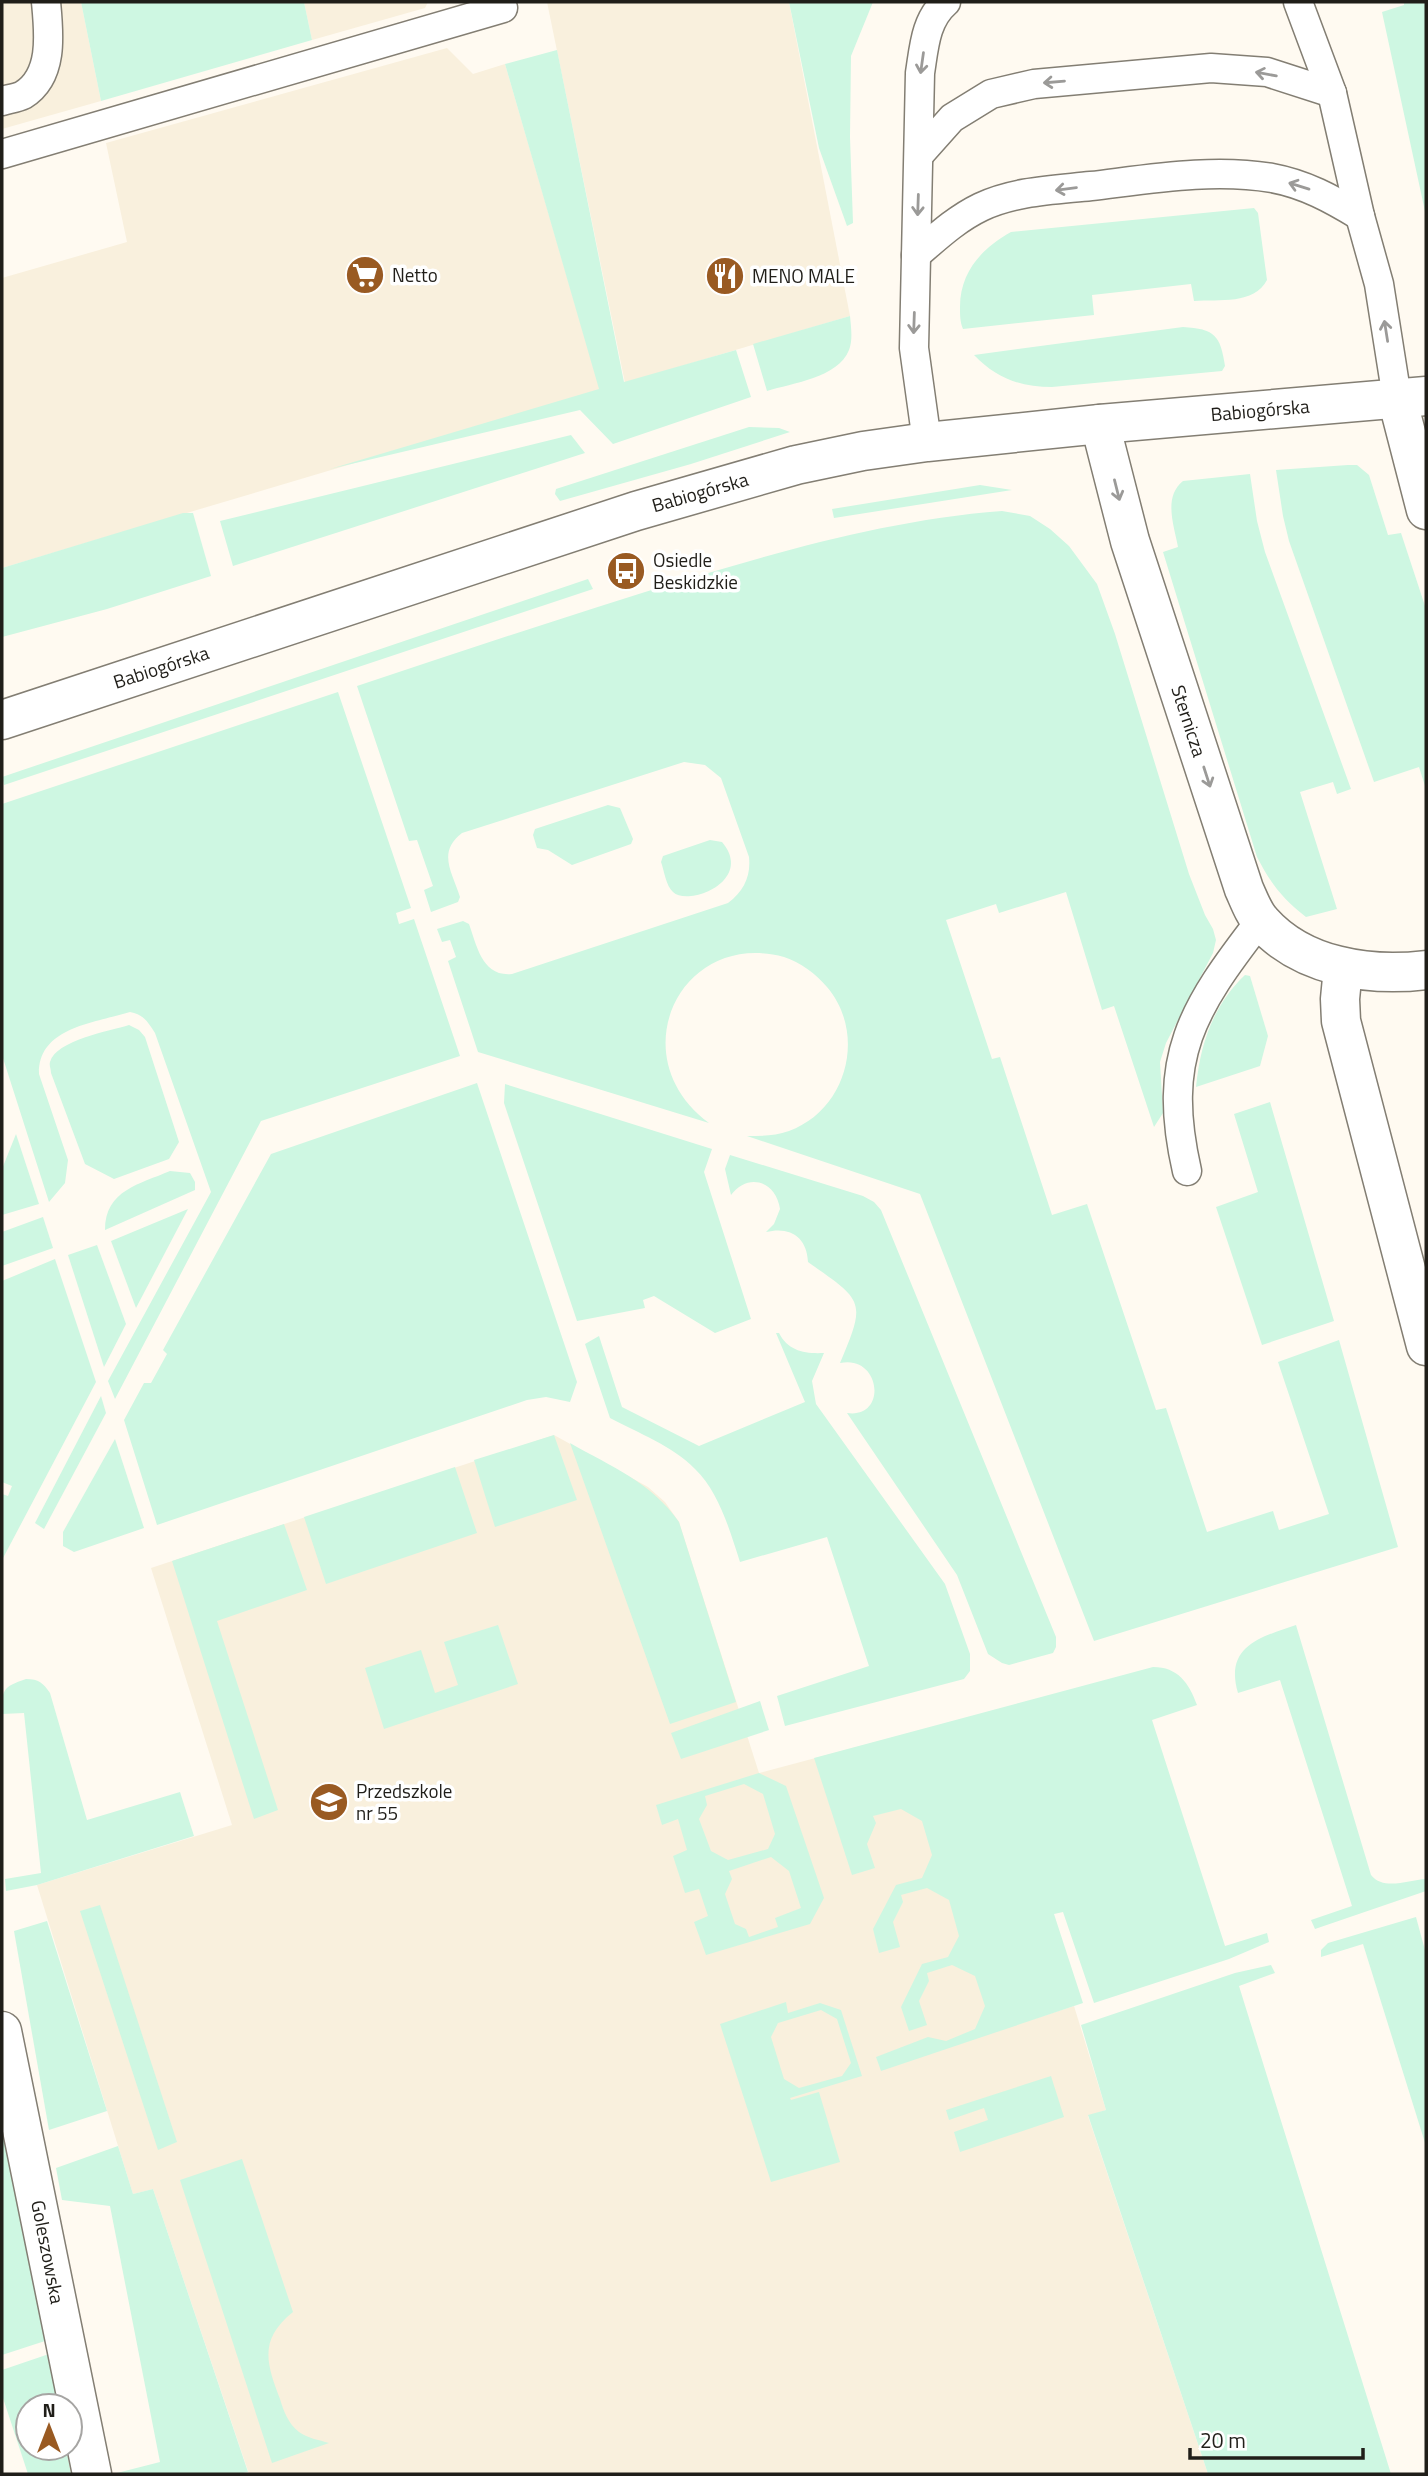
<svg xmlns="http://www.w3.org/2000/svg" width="1428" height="2476" font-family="'Titillium Web',sans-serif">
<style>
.built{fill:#f9f0dd}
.green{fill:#cef7e2;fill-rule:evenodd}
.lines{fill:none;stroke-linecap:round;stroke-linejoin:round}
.lane-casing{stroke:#837e73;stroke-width:31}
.street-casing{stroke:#837e73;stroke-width:41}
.secondary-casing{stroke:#837e73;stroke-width:41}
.lane{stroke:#fff;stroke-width:28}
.street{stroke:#fff;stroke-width:38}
.secondary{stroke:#fff;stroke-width:38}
.oneway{stroke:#9b9a98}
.labels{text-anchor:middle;stroke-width:7;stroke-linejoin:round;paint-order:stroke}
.poi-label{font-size:19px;fill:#201e19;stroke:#fff;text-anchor:start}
.street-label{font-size:19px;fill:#201e19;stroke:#fff}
</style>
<rect width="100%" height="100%" fill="#fffaf1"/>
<g class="built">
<polygon points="2,2 81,2 101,101 2,129"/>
<polygon points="304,2 428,2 425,8 312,40"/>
<polygon points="547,2 789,2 850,316 625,383"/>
<polygon points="447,48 473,74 505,64 600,390 2,568 2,278 127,242 106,143"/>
<polygon points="554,1435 648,1487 665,1502 679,1522 759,1773 913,1732 1009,2027 1074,2006 1106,2110 1088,2116 1208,2474 249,2474 153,2189 133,2194 37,1885 232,1825 151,1568"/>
</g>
<g class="green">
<polygon points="81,2 304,2 312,40 101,101"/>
<polygon points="789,2 873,2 851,56 850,137 853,223 847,226 819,148"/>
<polygon points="1404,2 1426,2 1426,216 1382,12 1404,5"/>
<polygon points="557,50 624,382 736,350 751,397 613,444 580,410 330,469 599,389 505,64"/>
<path d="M1254 208 1258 213 1267 280C1254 305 1219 299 1194 301L1191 284 1092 295 1094 315 963 329C960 322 960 315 960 307 960 272 982 248 1011 232Z"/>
<path d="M850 316C851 327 853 340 849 350 838 378 792 383 767 391L753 344Z"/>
<path d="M1183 327C1215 329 1220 335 1225 366L1222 371 1052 387C1020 387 996 378 974 355Z"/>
<polygon points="749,427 779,428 790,432 691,464 560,501 555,494 556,489"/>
<polygon points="571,435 585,453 233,566 220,521"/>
<polygon points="1348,465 1357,465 1369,475 1388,535 1401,533 1426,609 1426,789 1419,767 1374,782 1289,541 1283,516 1276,470"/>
<path d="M1250 474 1257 521 1265 552 1351 789 1337 794 1333 782 1300 792 1337 909 1306 917C1282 898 1271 884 1257 857L1163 552 1178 547C1174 525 1163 497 1183 481Z"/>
<polygon points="980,485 1012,490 834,518 832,509"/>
<path d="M1002 511 1030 516 1050 529 1069 546 1097 584 1115 634 1189 874 1205 915 1213 929 1216 940 1213 953 1166 1043 1160 1062 1163 1113 1154 1127 1114 1006 1102 1010 1066 892 999 913 996 904 946 920 992 1059 1000 1057 1052 1215 1087 1204 1156 1410 1166 1408 1207 1532 1273 1511 1279 1530 1329 1514 1278 1362 1339 1340 1398 1547 1094 1641 920 1194 747 1136C761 1136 775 1136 789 1131 847 1110 867 1034 827 987 816 974 800 962 784 957 681 929 619 1056 709 1123L478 1052 448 961 456 957 450 940 442 942 437 929 463 921 469 924C477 946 482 977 512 974L728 903C744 891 751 876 749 857L721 778 705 765 684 762 462 833C437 852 452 872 460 897L458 902 431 912 424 890 433 886 417 840 409 841 357 686C468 649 579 612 691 578 792 548 896 519 1002 511Z"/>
<polygon points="183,513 193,513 211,576 107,609 2,637 2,568"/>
<polygon points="588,579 593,589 4,785 2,777"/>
<path d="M338 692 411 908 396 913 399 924 414 919 460 1056 261 1121 115 1399 108 1381 211 1192 155 1033C148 1022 143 1014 130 1012 95 1023 38 1027 39 1074L68 1160 65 1183 49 1202 2 1055V804Z"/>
<polygon points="608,805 620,808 633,839 631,844 572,865 548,850 537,848 533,835 535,829"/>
<path d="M710 840 722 842C755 881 688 907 673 892 666 886 664 870 661 862L663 856Z"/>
<path d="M1245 975 1250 976 1268 1036 1260 1066 1196 1087C1200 1045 1213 1005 1245 975Z"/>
<path d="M129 1025 139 1030 145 1037 179 1142 169 1159 114 1179 85 1164 51 1073C51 1069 49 1065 50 1062 56 1040 110 1031 129 1025Z"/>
<polygon points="477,1083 577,1382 570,1402 546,1397 527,1400 157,1525 124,1420 144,1383 151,1383 167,1354 163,1350 271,1154"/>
<polygon points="505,1084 712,1149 704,1172 751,1319 715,1333 654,1296 643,1300 645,1308 577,1321 504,1103"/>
<polygon points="1270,1102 1334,1321 1262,1345 1216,1207 1258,1192 1234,1114"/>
<polygon points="16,1134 39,1204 2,1215 2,1169"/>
<path d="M730 1155 863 1196 874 1202 881 1210 1056 1637V1647L1053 1653 1009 1665 1002 1663 988 1654 957 1575 847 1413C888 1419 881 1354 840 1363 867 1300 863 1301 808 1262 807 1237 790 1226 766 1232L774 1224 780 1209C776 1181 748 1172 731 1195L725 1169Z"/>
<path d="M170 1171 190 1173 195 1182V1190L105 1230C105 1190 140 1184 170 1171Z"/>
<polygon points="188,1209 136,1308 111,1241"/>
<polygon points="43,1217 53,1248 2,1266 2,1232"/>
<polygon points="97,1245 126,1324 104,1367 68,1255"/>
<polygon points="55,1259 96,1382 2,1560 2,1494 8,1496 12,1486 2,1482 2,1281"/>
<path d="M776 1333H779C788 1351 805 1354 824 1353L812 1381 816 1404 945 1584 970 1654V1671L964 1679 785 1726 777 1696 869 1666 827 1537 740 1562C730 1531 719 1492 695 1469 673 1446 638 1433 610 1418L585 1344 599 1336 622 1407 699 1446 805 1402Z"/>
<polygon points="101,1396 106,1413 44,1529 35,1523"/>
<polygon points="554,1435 577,1500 495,1527 474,1460"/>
<polygon points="115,1439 144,1528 74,1552 63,1546 63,1532"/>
<path d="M570 1443C612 1467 651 1482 679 1522L736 1702 670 1724Z"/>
<polygon points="455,1467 477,1533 326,1584 304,1517"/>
<polygon points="284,1524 307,1590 217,1621 278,1810 254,1819 172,1561"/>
<polygon points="498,1625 518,1684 384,1729 365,1668 421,1650 435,1693 458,1685 444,1642"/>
<path d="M1296 1625 1371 1875C1384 1891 1408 1880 1426 1879V1891L1315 1929 1311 1920 1352 1906 1280 1680 1238 1693C1224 1646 1261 1637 1296 1625Z"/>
<path d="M1153 1667C1178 1667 1189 1683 1197 1705L1152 1720 1225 1946 1267 1933 1269 1942 1229 1959 1094 2003 1063 1912 1054 1914 1083 2003 881 2071 876 2057 928 2037 946 2041 975 2029 985 2006 975 1976 952 1965 927 1973 929 1981 919 2001 927 2025 909 2031 901 2007 922 1964 948 1957 959 1936 949 1900 927 1888 901 1895 903 1902 893 1922 900 1947 879 1953 873 1929 896 1885 922 1878 932 1855 922 1821 901 1809 873 1816 876 1823 867 1844 875 1868 852 1875 814 1758Z"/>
<path d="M26 1679C39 1679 43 1683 50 1693L87 1820 180 1792 194 1836 37 1885 6 1891 5 1879 41 1873 24 1713 2 1714C2 1690 2 1687 26 1679Z"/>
<polygon points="760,1701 769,1730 681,1759 671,1733"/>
<path d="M759 1773 786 1786 824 1898 810 1924 706 1955 694 1922 708 1916 699 1889 685 1893 673 1856 687 1850 678 1819 662 1825 656 1805ZM744 1784 763 1794 775 1834 768 1849 728 1860 711 1851 699 1819 707 1805 705 1796ZM771 1857 789 1871 801 1908 775 1918 778 1927 749 1937 746 1929 735 1924 725 1894 732 1879 729 1871Z"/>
<polygon points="100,1905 177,2142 158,2150 80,1911"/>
<polygon points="1416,1917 1426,1954 1426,2146 1363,1944 1321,1957 1321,1950 1328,1943"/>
<polygon points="47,1921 107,2111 49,2130 14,1931"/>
<polygon points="1271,1965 1275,1973 1239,1986 1391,2474 1208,2474 1088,2115 1106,2110 1081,2025 1235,1973"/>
<path d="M786 2002 788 2013 820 2003 841 2010 862 2076 790 2098 791 2100 819 2092 840 2162 771 2182 720 2024ZM821 2010 837 2019 851 2063 842 2076 799 2088 784 2079 771 2037 778 2023Z"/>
<polygon points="1051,2076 1064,2117 960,2152 954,2132 988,2120 984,2108 949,2120 946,2110"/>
<polygon points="2,2100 45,2341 2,2355"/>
<polygon points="118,2146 133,2194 153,2189 248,2472 239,2474 113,2474 160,2462 110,2206 62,2200 56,2168"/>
<path d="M242 2159 293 2312C259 2339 266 2363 280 2399 284 2412 288 2423 299 2432 307 2438 319 2440 329 2443L272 2463 180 2180Z"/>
<polygon points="49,2354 58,2406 28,2406 28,2448 66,2448 71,2474 28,2474 2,2395 2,2370"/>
</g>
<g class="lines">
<g class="lane-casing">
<g id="lane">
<polyline points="1298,2 1332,93 1360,216 1379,284 1397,398"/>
<path d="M2 101C9 99 17 98 23 95 54 76 49 33 46 2"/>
<polyline points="2,154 503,8"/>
<polyline points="919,155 952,118 991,94 1034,84 1211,68 1267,72 1332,93"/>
<path d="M916 255C937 237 956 219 981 207 1015 191 1054 190 1091 186 1150 179 1213 168 1272 178 1305 184 1332 199 1360 216"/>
<path d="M927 442 914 348 920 73C924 48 925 20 946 2"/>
<path d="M1187 1171C1161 1057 1192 1009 1260 921"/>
</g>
</g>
<g class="street-casing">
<g id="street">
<polyline points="1397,398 1426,510"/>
<path d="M1100 424 1130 541 1244 889C1249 900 1254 914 1262 922 1302 967 1369 977 1426 970"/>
<polyline points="1343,968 1340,999 1341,1021 1426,1346"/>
<polyline points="2,2031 92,2474"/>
</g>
</g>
<g class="secondary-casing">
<polyline id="secondary" points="2,720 636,511 796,465 863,451 927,442 1100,424 1426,396"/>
</g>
<use href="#lane" class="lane"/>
<use href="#street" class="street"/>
<use href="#secondary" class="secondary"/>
</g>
<defs><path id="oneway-shaft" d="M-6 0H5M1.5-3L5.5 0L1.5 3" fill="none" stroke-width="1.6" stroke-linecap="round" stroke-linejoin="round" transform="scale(1.75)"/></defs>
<g class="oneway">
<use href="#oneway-shaft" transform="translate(922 63) rotate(98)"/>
<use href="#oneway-shaft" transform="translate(1266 74) rotate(-170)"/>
<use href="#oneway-shaft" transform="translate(1054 82) rotate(175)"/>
<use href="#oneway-shaft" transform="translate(1299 186) rotate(-163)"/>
<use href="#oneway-shaft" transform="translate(1066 189) rotate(173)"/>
<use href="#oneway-shaft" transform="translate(918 205) rotate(92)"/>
<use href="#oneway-shaft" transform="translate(914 323) rotate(92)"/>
<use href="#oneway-shaft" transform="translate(1386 331) rotate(-99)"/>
<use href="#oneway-shaft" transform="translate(1117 490) rotate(76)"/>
<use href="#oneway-shaft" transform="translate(1207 777) rotate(72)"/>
</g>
<defs>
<g id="supermarket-disc" transform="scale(2.0125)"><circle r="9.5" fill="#995a22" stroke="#fff"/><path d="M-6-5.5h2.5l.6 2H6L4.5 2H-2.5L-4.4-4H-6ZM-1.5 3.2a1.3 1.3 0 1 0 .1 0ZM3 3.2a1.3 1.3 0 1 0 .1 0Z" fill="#fff"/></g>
<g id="restaurant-disc" transform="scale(2.0125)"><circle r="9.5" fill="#995a22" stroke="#fff"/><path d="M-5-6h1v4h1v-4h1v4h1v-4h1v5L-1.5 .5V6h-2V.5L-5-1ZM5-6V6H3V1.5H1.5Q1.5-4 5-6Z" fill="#fff"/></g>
<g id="bus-disc" transform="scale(2.0125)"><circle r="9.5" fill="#995a22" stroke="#fff"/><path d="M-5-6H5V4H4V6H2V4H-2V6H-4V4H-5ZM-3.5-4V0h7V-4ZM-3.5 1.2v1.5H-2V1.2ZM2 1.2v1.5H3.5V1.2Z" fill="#fff"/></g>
<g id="school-disc" transform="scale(2.0125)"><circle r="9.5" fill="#995a22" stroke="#fff"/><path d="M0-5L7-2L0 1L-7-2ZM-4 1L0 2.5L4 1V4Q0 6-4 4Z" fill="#fff"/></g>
</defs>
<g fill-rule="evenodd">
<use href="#supermarket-disc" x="365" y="275"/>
<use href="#restaurant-disc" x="725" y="276"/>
<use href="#bus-disc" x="626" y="571"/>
<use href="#school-disc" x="329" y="1802"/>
</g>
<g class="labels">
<g class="poi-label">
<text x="392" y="282">Netto</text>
<text x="752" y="283">MENO MALE</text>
<text x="653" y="567">Osiedle<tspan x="653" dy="22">Beskidzkie</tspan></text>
<text x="356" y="1798">Przedszkole<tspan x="356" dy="22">nr 55</tspan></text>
</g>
<g class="street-label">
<text transform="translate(1260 410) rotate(-5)" y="7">Babiogórska</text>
<text transform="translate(700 492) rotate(-16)" y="7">Babiogórska</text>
<text transform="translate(161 667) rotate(-18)" y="7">Babiogórska</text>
<text transform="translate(1189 721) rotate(72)" y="7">Sternicza</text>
<text transform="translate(48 2252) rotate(79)" y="7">Goleszowska</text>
</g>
</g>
<rect width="1428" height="2476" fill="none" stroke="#201e19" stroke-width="7"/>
<g transform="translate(49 2427)"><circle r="33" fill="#ffffff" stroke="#a6a5a3" stroke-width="2"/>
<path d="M0-5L12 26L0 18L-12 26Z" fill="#995a22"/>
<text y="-10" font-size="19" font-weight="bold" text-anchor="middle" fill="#201e19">N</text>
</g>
<path d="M1190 2448v10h173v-10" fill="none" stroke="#201e19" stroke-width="3.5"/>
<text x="1200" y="2448" font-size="21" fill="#201e19" stroke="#ffffff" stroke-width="5" paint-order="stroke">20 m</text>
</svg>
